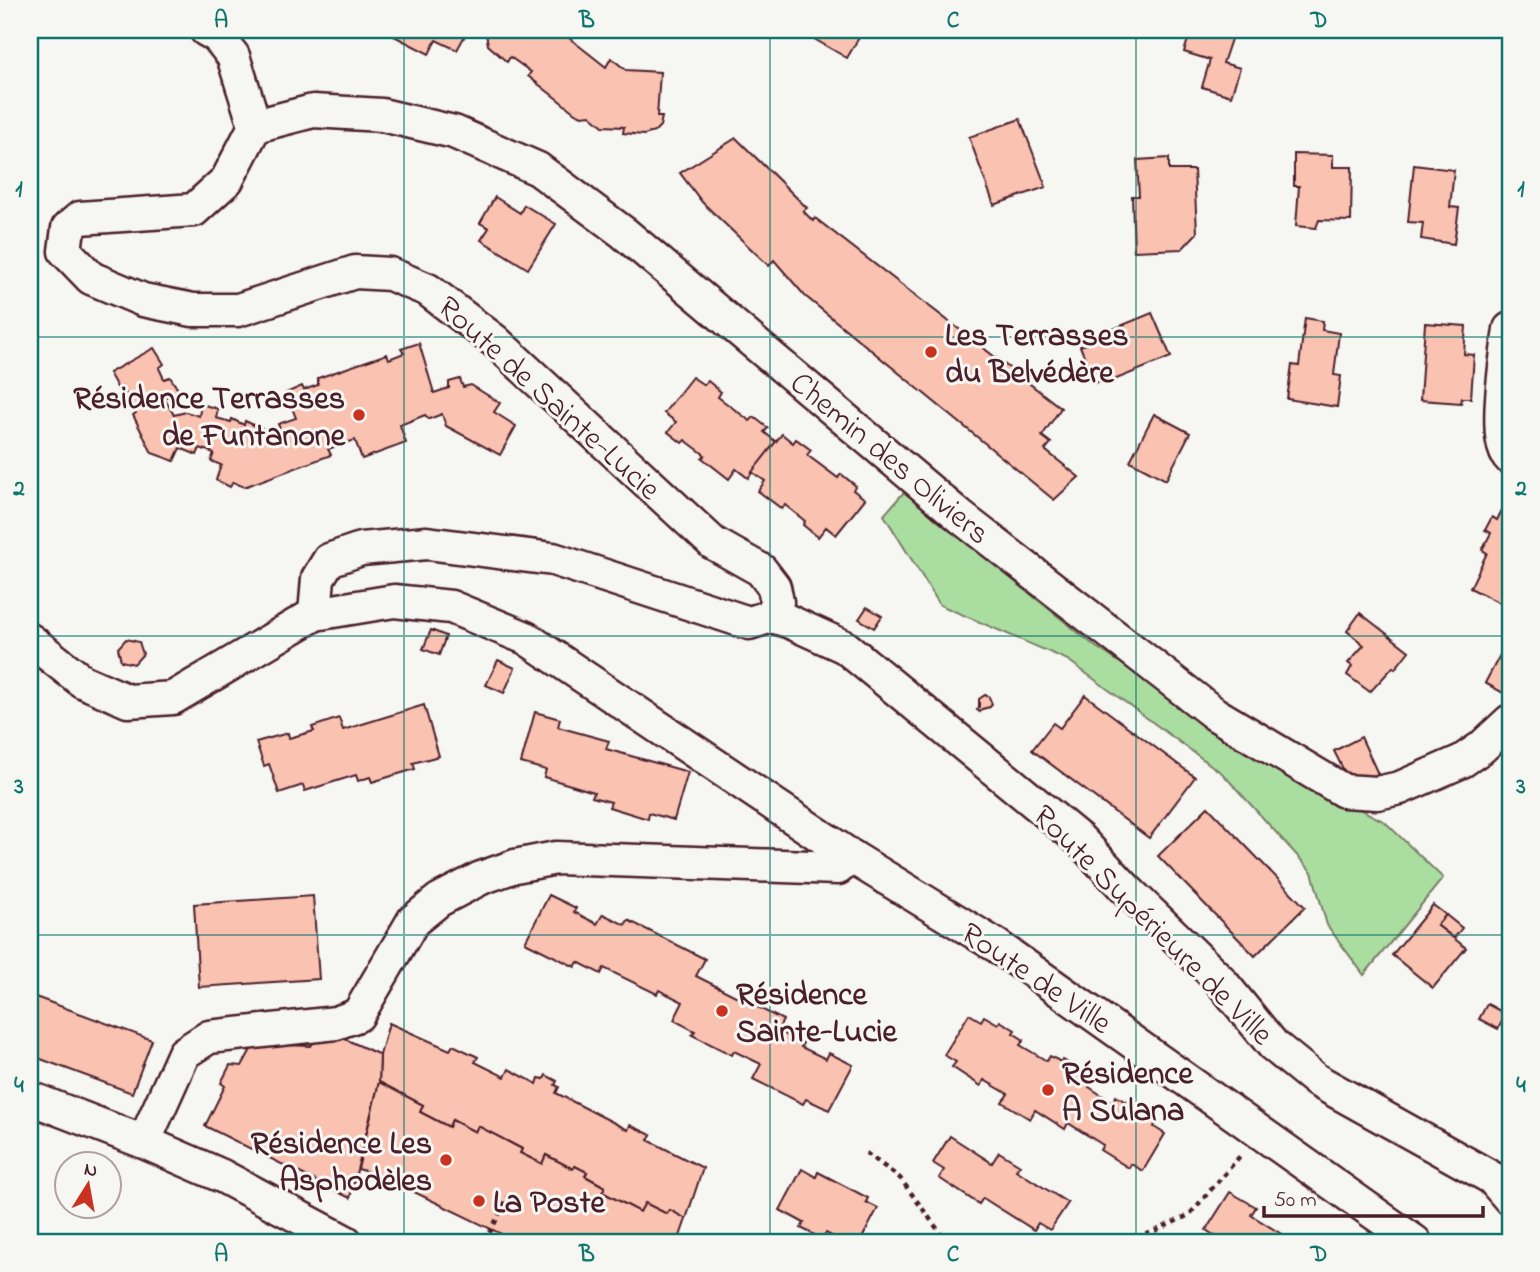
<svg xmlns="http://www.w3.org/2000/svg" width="1540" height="1272" font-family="'Indie Flower',sans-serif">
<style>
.green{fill:#aadea1;stroke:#7a7e66;stroke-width:2}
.building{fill:#fac2b0;stroke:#4a1f2b;stroke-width:2}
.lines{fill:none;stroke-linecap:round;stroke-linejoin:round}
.minor-casing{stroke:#4a1f2b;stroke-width:37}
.path{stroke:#4a1f2b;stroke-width:4.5;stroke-dasharray:5 5;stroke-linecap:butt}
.minor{stroke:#f6f6f2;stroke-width:32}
.grid{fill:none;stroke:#0f766e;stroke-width:2;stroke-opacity:0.55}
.poi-dot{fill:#c8321e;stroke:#f6f6f2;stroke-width:2.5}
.labels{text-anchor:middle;stroke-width:6;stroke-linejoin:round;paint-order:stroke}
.poi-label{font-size:32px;font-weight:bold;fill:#4a1f2b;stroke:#f6f6f2;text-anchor:start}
.street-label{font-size:32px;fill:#4a1f2b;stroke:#f6f6f2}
.neatline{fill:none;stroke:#0f766e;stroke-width:2.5}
.grid-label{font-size:23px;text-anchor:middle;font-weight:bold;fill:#0f766e}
</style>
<rect width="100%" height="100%" fill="#f6f6f2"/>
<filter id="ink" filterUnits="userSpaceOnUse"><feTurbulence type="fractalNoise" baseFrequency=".0143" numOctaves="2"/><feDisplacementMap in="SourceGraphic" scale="14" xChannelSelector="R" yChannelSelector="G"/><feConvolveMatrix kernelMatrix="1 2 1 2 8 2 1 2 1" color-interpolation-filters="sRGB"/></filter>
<g filter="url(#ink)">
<polygon class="green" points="904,492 1096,647 1288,772 1385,822 1443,878 1364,975 1327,925 1312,872 1223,774 1068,660 940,605 884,515"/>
<g class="building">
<polygon points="397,30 468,30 457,50 436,40 429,54 394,36"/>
<polygon points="489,30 568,30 564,34 606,67 611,58 626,70 660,72 657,117 662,117 660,126 654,132 644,135 623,133 624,127 603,126 590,115 582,116 575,113 528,76 531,72 510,57 507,62 488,45 486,33"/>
<polygon points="813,30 854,30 861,34 847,58 809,36"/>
<polygon points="1191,30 1234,30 1223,63 1240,68 1231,96 1202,87 1210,60 1184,52"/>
<polygon points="1020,119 1046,187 994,205 969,137"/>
<polygon points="736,138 807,208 803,211 813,221 815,218 1061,408 1042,436 1051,443 1045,450 1079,477 1054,500 805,296 774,260 769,266 702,202 680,173"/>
<polygon points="1294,154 1333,155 1333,167 1352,167 1351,221 1319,220 1316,228 1296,226 1299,186 1294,186"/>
<polygon points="1169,158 1169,170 1194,170 1197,233 1182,249 1134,251 1132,196 1139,196 1137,160"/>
<polygon points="1414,165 1454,170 1450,207 1459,208 1454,244 1421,239 1423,223 1408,222"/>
<polygon points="495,197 520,213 524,205 556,224 528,269 481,240 489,228 480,223"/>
<polygon points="1152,313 1171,357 1109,382 1107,378 1095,383 1080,346 1092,342 1091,338"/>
<polygon points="1305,318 1323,321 1322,330 1339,333 1334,375 1341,376 1337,407 1287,399 1292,365 1299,366"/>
<polygon points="1425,323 1466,326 1464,354 1474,355 1471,398 1462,398 1461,403 1420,400"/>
<polygon points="419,343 434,393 449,388 449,382 460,379 463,387 471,385 500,403 494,412 516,426 500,455 446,426 442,414 429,419 425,415 400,425 406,443 362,459 355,440 328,449 331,455 244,487 233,482 230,487 216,480 221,465 211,461 214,453 200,448 197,455 180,448 174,461 152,453 133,415 136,413 122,387 118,389 109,373 154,348 164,364 159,368 164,379 170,377 179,391 164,398 174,415 186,412 199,416 201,404 218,409 216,418 231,422 232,419 244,425 245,421 265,430 269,435 280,429 278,424 296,418 286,393 302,386 304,390 318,385 318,378 387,354 389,359 404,353 401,349"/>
<polygon points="692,377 704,385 708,381 721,392 718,397 750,421 754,417 768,428 764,432 776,442 748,478 736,469 729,479 702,458 705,455 685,440 682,443 668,432 676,422 664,413"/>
<polygon points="1154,414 1190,433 1166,480 1130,461"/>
<polygon points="782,434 793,443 796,439 811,450 807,455 838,478 841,474 856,486 853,490 865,499 836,535 826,527 818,537 803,525 805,521 785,505 782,509 758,491 765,481 752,472"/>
<polygon points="1505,504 1510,506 1510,598 1506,606 1470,588 1487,553 1482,550 1491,533 1485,530 1492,517 1497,520"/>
<polygon points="867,607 882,616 874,628 859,619"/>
<polygon points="1360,613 1409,651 1395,669 1393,667 1370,692 1347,675 1352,666 1348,663 1364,645 1347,631"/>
<polygon points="431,630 446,636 439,655 423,649"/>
<polygon points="126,639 139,642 143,654 134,664 121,661 118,648"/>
<polygon points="1500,655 1510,661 1510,685 1505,694 1485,683"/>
<polygon points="498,660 515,668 504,693 486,685"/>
<polygon points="985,695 989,697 992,704 990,707 982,709 980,712 977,710 979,707 979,699"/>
<polygon points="1085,695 1195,777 1149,838 1032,750 1053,723 1060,728"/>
<polygon points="424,705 439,756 413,763 415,769 372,782 370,777 358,781 356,775 305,791 303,785 279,793 269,764 264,766 256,742 288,733 289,738 314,731 312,727 339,718 343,730"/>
<polygon points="30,712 33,772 30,772"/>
<polygon points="535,712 560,719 558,727 609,741 606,749 688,772 674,820 649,813 648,819 609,807 611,802 592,797 594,792 544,777 546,770 521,763"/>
<polygon points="1361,737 1378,774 1361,782 1350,783 1334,751"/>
<polygon points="1208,807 1305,907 1255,956 1158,856"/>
<polygon points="549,895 576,908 574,912 597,924 603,914 625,925 628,920 705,959 696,976 783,1020 778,1031 803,1043 801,1047 826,1059 829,1053 853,1065 829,1110 806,1099 803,1104 753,1079 761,1064 734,1051 732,1055 692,1035 695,1031 674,1020 683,1002 659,990 657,994 604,968 601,974 578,962 575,967 525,942"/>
<polygon points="313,896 319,979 199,987 194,904"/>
<polygon points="1433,905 1446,915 1437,925 1466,948 1433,988 1392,955"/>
<polygon points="1446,915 1462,928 1454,938 1437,925"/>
<polygon points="30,995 152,1040 132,1093 30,1055"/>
<polygon points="1487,1004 1506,1014 1498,1029 1479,1019"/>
<polygon points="969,1014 981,1021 984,1016 998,1024 1000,1021 1015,1030 1013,1033 1024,1040 1020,1045 1047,1061 1050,1056 1061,1062 1063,1060 1080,1070 1078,1073 1092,1081 1089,1087 1112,1102 1116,1096 1126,1102 1128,1100 1145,1110 1143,1112 1157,1121 1154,1127 1165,1134 1143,1171 1131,1164 1129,1168 1100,1150 1103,1145 1068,1123 1065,1129 1035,1110 1030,1119 1002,1102 1008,1094 984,1080 981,1086 952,1067 956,1062 944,1055"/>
<polygon points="389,1023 450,1050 453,1045 478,1057 475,1062 505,1077 509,1069 537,1084 539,1078 544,1079 546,1075 557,1081 555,1085 559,1087 556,1093 628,1130 630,1125 651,1135 648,1140 703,1168 686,1219 670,1210 667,1214 645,1203 640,1212 602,1192 605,1187 585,1176 587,1172 575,1166 573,1169 546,1155 542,1164 520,1153 522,1149 478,1126 475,1132 452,1120 449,1127 420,1112 423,1105 379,1082 380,1055"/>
<polygon points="334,1034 380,1055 379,1082 350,1198 205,1126 225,1086 221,1083 230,1065 242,1066 254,1044 311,1046 315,1040"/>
<polygon points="379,1082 423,1105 420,1112 449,1127 452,1120 475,1132 478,1126 522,1149 520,1153 542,1164 546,1155 573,1169 575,1166 587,1172 585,1176 605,1187 602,1192 640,1212 645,1203 667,1214 670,1210 686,1219 678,1242 518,1242 379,1175 358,1169"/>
<polygon points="950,1136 992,1163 999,1152 1020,1165 1016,1170 1068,1203 1050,1230 1038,1223 1034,1230 983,1198 979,1204 939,1178 944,1170 933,1163"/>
<polygon points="802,1169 816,1177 818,1172 868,1198 866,1202 878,1208 860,1242 843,1242 826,1233 822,1239 801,1228 804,1223 780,1210"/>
<polygon points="1230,1192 1256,1207 1251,1215 1294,1242 1224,1242 1206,1230"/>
</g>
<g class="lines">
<g class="minor-casing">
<g id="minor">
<polyline points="206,30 217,36 233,56 255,126 227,180 194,210 80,218 68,228 65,251 91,278 143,300 193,310 238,310 355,272 390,274 428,290 495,341 713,543 761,570 774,587 777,602 772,616 749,623 553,559 427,543 361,549 329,560 318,578 315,614"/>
<polyline points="255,126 313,111 382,115 454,132 538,169 624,233 962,518 1215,714 1344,791 1377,793 1400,788 1462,761 1481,748 1510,721"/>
<path d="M1510 329C1507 354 1492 442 1510 458"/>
<polyline points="772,616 788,621 845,647 1079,839 1125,888 1220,980 1273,1045 1316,1080 1492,1178 1510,1199"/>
<polyline points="30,640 82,681 128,701 173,698 315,614 394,601 451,607 526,638 852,857 997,946 1415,1242"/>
<polyline points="30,1098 144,1142 222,1176 346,1242"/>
<polyline points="144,1142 184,1053 209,1037 336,1023 358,1015 413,921 439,900 481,878 515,866 556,858 838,868 852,857"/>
</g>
</g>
<g class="path">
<polyline points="866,1153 900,1178 947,1242"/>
<polyline points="485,1242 509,1195"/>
<polyline points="1127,1242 1157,1230 1189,1215 1241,1155"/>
</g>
<use href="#minor" class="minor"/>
</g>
</g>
<path class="grid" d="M404 30V1242M770 30V1242M1136 30V1242M30 337H1510M30 636H1510M30 935H1510"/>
<g class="poi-dot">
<circle cx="931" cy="352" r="7"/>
<circle cx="359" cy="415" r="7"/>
<circle cx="722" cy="1011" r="7"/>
<circle cx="1048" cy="1090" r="7"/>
<circle cx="446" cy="1160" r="7"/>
<circle cx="479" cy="1201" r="7"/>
</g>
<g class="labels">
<g class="poi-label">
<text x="945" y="345">Les Terrasses<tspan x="945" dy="37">du Belvédère</tspan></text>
<text x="345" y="408" text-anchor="end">Résidence Terrasses<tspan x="345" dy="37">de Funtanone</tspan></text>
<text x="736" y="1004">Résidence<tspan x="736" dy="37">Sainte-Lucie</tspan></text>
<text x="1062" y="1083">Résidence<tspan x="1062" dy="37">A Sulana</tspan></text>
<text x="432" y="1153" text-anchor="end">Résidence Les<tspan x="432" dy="37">Asphodèles</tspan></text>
<text x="493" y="1212">La Poste</text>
</g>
<g class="street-label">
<text transform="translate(550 397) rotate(42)" y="11">Route de Sainte-Lucie</text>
<text transform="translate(891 457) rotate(40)" y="11">Chemin des Oliviers</text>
<text transform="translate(1154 924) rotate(45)" y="11">Route Supérieure de Ville</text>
<text transform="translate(1037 977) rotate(34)" y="11">Route de Ville</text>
</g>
</g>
<rect width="1540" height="1272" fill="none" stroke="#f6f6f2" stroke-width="77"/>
<g transform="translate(88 1185) rotate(11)"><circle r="33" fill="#f6f6f2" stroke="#b1a0a2" stroke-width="2"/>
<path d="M0-5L12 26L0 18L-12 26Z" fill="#c8321e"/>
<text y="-10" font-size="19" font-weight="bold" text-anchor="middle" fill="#4a1f2b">N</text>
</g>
<path d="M1264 1206v10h219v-10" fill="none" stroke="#4a1f2b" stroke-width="3.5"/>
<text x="1274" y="1206" font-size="21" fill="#4a1f2b" stroke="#f6f6f2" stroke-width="5" paint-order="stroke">50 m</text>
<rect x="38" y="38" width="1464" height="1196" class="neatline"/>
<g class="grid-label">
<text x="221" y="27">A</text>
<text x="587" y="27">B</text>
<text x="953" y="27">C</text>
<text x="1319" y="27">D</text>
<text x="19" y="196">1</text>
<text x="1521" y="196">1</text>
<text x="19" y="495">2</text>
<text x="1521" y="495">2</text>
<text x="19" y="793">3</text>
<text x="1521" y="793">3</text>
<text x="19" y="1092">4</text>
<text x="1521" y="1092">4</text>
<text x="221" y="1261">A</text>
<text x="587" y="1261">B</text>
<text x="953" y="1261">C</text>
<text x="1319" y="1261">D</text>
</g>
</svg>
